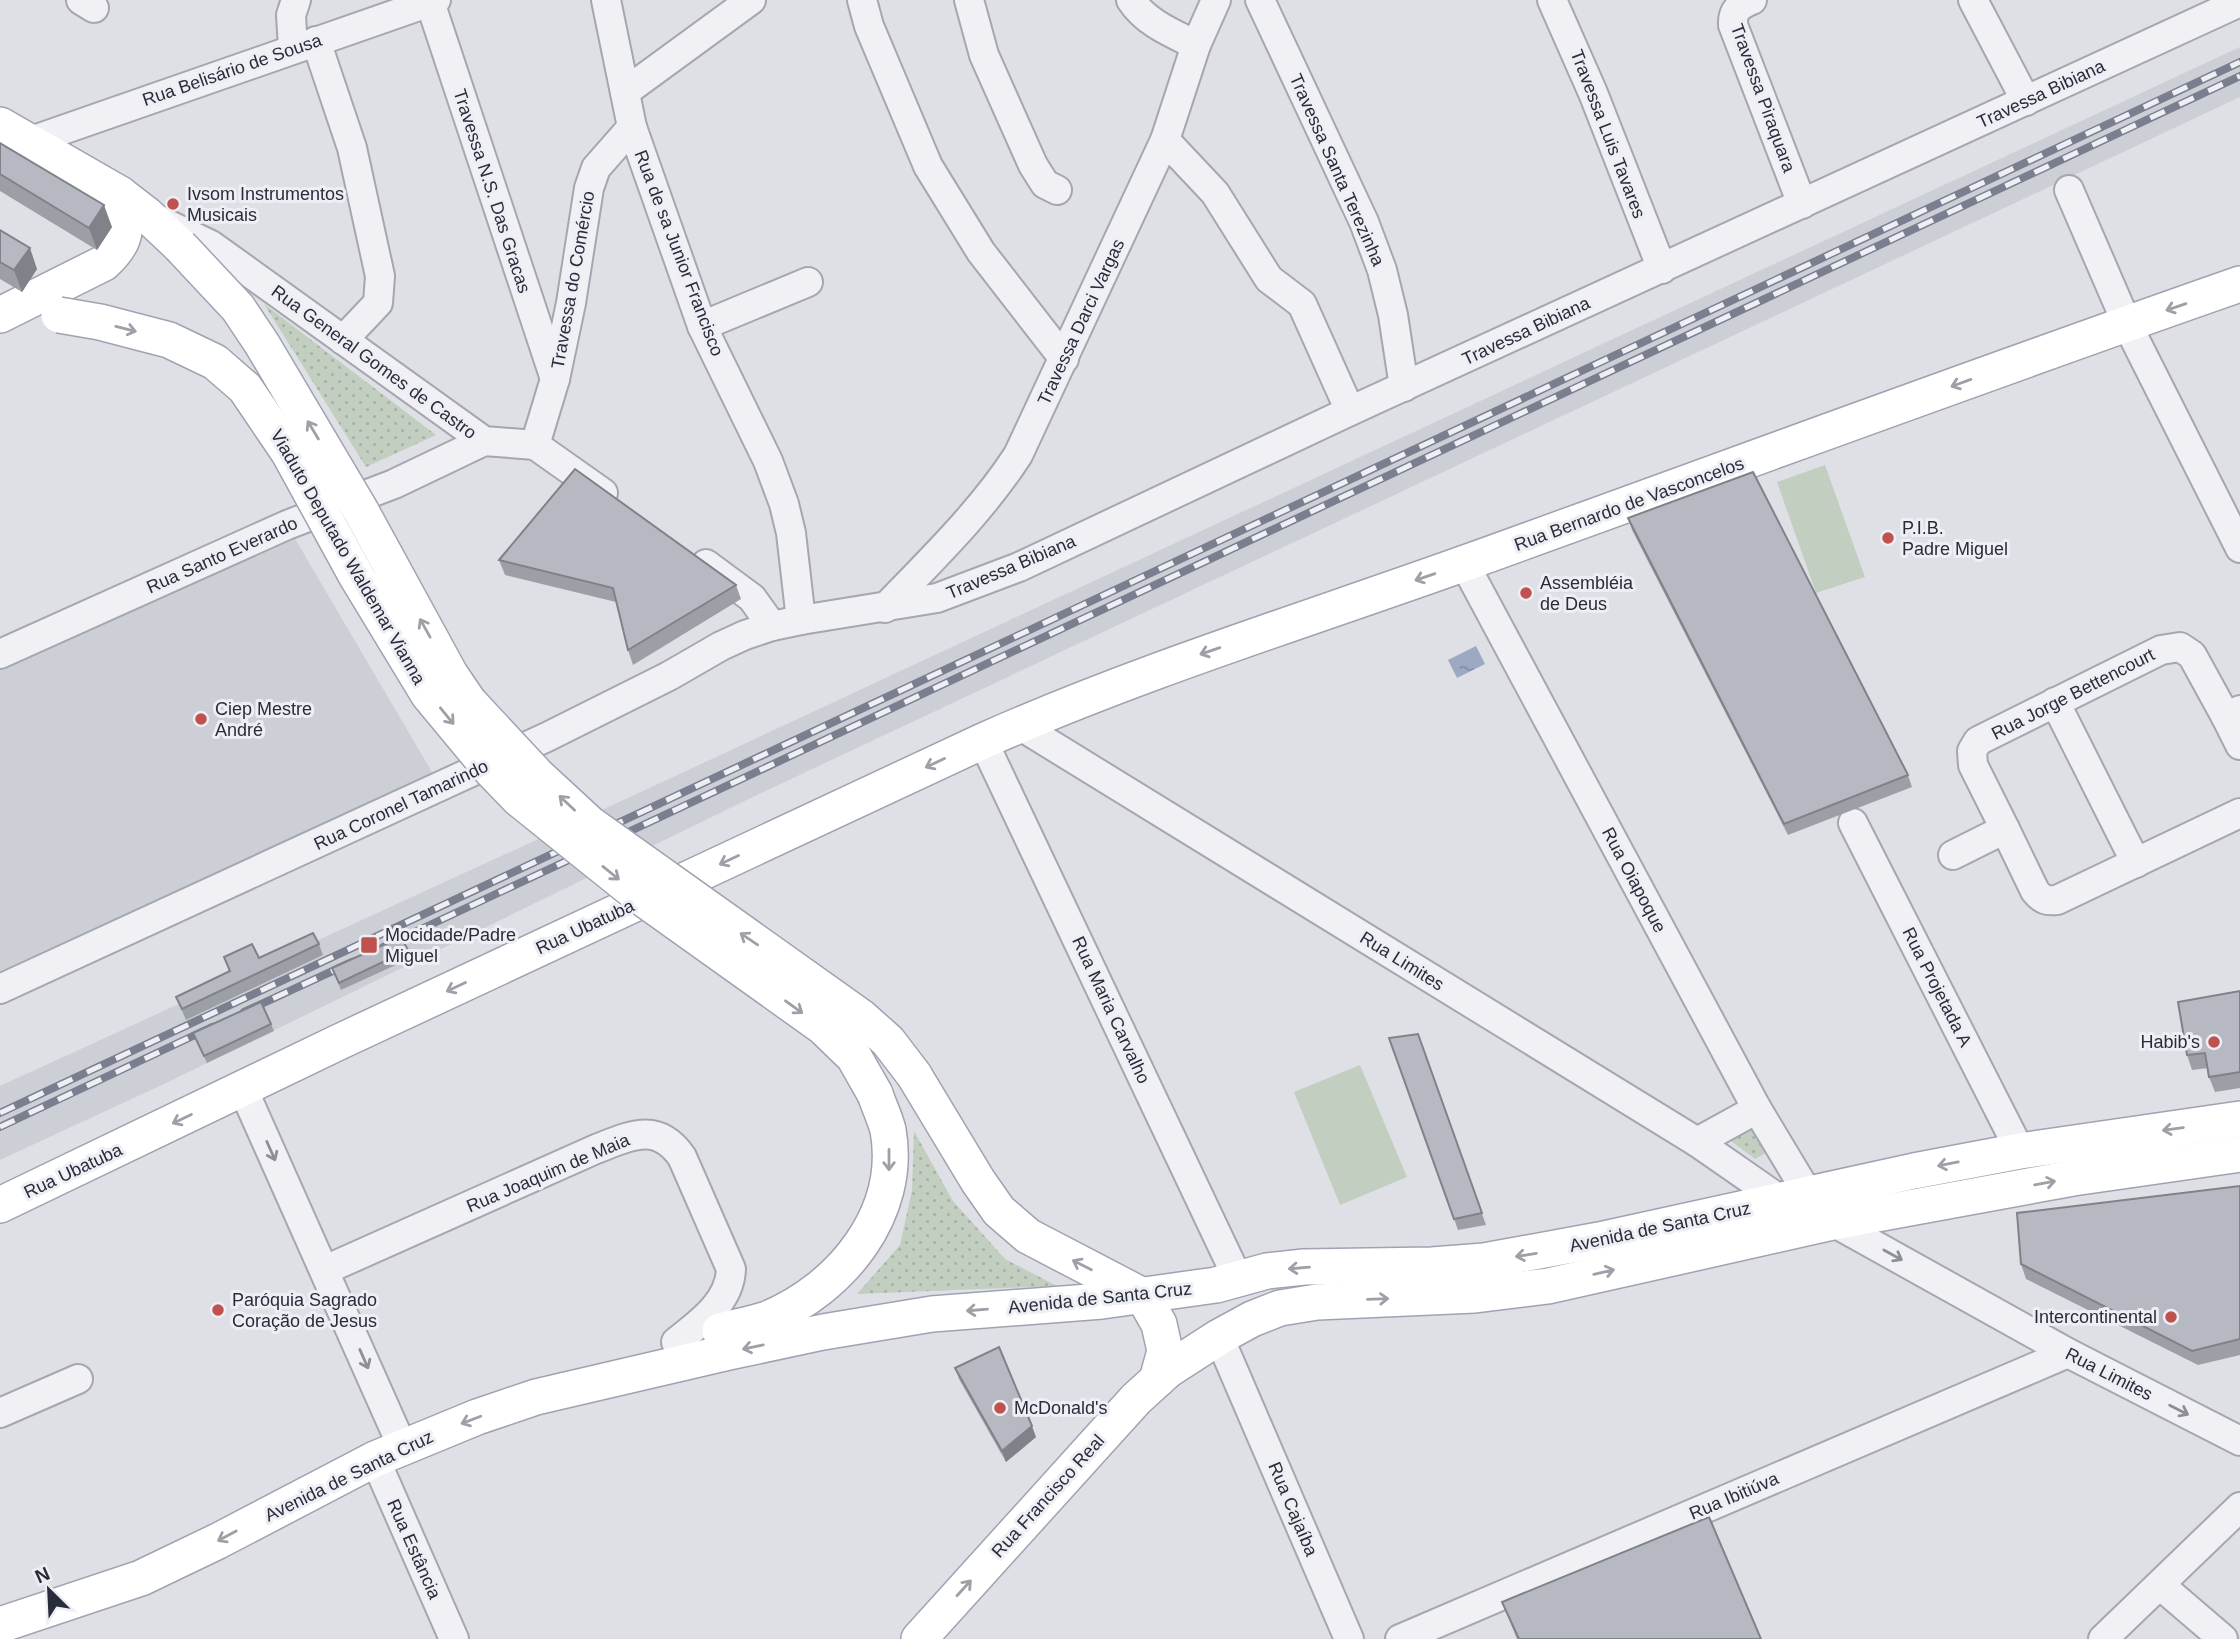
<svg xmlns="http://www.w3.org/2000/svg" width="2240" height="1639" font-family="Arial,sans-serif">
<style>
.built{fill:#cdcfd7}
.grass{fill:url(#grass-dots)}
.pitch{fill:#c2cfc0}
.water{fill:url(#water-ripples)}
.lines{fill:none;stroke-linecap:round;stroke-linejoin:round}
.minor-casing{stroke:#a4a7af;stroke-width:32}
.major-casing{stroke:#9fa3b1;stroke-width:38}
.minor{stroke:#f1f1f5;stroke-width:28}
.major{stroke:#fff;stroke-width:35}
.rail-casing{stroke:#7a7e8e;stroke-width:8}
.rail{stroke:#eeeff4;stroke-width:5;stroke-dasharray:16;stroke-linecap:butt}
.major-bridge-casing{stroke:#9fa3b1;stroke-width:38;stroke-linecap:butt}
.major-bridge{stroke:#fff;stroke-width:35}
.wall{fill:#9d9fa7}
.shaded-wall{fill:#7f8288}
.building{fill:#b6b9c2;stroke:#7f8288;stroke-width:2}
.oneway{stroke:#9fa0a7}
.oneway2{stroke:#8d8f98}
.poi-dot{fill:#bf514f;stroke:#eeeff4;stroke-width:2.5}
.labels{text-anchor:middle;stroke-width:6;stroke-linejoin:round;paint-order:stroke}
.street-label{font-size:18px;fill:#292d3b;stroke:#eeeff4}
.poi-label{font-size:18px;fill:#292d3b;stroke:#eeeff4;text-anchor:start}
</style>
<defs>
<pattern id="grass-dots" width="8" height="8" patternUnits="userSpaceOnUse" patternTransform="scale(1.75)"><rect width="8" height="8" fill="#c2cfc0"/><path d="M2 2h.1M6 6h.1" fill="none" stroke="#a7b2a6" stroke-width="1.8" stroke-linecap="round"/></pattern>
<pattern id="water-ripples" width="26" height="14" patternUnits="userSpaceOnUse" patternTransform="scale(1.75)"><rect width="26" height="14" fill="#9da9c3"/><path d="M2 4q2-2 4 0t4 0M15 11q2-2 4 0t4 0" fill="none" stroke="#808aa0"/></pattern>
</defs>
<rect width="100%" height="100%" fill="#dee0e6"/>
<g class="built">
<polygon points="2240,47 2240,97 757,795 164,1084 0,1160 0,1086 643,791"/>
<polygon points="287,525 439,784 0,973 0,655"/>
</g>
<g class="grass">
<polygon points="264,304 436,435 366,467"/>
<polygon points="1752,1118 1766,1153 1755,1159 1723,1135"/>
<polygon points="914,1131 953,1201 1005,1259 1057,1286 857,1294 900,1245 912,1190"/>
</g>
<g class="pitch">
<polygon points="1825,465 1865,577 1816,593 1777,482"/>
<polygon points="1360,1065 1407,1177 1340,1205 1294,1092"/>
</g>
<polygon class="water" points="1476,646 1485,664 1457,678 1448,660"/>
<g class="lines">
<g class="minor-casing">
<g id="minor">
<polyline points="81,0 94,8"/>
<polyline points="606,0 632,127 702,326 768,461 784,504 791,533 801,620"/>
<polyline points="862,0 869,26 928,166 981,252 1064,359"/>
<polyline points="969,0 984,55 1033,165 1045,184 1057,190"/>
<path d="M1131 0C1146 23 1172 33 1196 45"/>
<polyline points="1260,0 1364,222 1382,270 1393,315 1404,387"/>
<polyline points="1552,0 1593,93 1662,269"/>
<path d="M1752 0C1739 5 1732 11 1733 25L1802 204"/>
<polyline points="1973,0 2026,101"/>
<polyline points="430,2 555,379"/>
<polyline points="316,41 352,148 380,276 378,303 343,340"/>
<polyline points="293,48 291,15 296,0"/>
<polyline points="625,92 751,0"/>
<polyline points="1165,140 1215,193 1269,279 1302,304 1350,411"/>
<polyline points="28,142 436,0"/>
<polyline points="2069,190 2127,324 2240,548"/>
<polyline points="161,221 211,245 484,441 535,445 603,493"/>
<polyline points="702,326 808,282"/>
<polyline points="535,445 555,379 571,303 589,188 596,168 632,127"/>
<polyline points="1464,563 1757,1109 1808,1194"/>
<polyline points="706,564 752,598 772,626"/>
<path d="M885 608C932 559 981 512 1018 455L1165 140 1196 45 1216 0"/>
<polyline points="0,654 287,525 394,484 484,441"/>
<polyline points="2055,702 2136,863"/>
<polyline points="2240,710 2226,717 2240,745"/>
<polyline points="1019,725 1697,1142 1782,1201"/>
<polyline points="983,741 1238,1279"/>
<polyline points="1853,823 2020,1151"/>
<polyline points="2005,829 1973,765 1972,751 1978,741 2161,650 2180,647 2192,655 2226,717"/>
<path d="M1953 855 2005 829 2035 891C2042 900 2047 901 2057 900L2240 813"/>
<polyline points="0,989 547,737 669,676 721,646 745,635 772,626 801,620 937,598 1019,567 1350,411 2240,2"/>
<polyline points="243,1089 402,1446"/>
<polyline points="1697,1142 1757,1109"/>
<polyline points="1833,1222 2068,1353 2240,1441"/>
<path d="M325 1270 596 1149C630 1136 657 1121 682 1157L731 1269C730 1302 700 1323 676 1342"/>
<polyline points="1219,1337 1349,1639"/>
<polyline points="0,1413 78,1379"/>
<polyline points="375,1459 454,1639"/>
<polyline points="2160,1585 2223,1639"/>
<polyline points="1400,1639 2068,1353"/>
<polyline points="2103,1639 2240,1507"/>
</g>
</g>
<g class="major-casing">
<g id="major">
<polyline points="0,125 120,194 146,214 180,246"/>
<path d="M0 315 104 263C130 239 126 227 120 194"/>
<polyline points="914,1075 978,1181 999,1211 1028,1236 1143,1296 1159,1324 1165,1351 1157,1380"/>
<path d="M0 1205 339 1042 983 741C1141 671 1306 620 1468 562 1726 469 1982 374 2240 284"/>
<path d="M720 1331C735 1327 752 1324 767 1319 841 1289 903 1213 888 1130 885 1118 879 1106 875 1094"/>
<polyline points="0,1625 141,1578 218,1541 375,1459 477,1417 536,1397 729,1352 823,1332 932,1314 1102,1301 1216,1285 1267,1271 1304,1267 1432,1265 1484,1261 1599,1240 1914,1171 2020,1151 2240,1119"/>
<polyline points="919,1639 1136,1399 1168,1370 1219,1337 1252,1319 1280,1308 1317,1302 1475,1295 1548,1286 1833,1222 2073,1178 2240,1154"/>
</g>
</g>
<use href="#minor" class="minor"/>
<use href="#major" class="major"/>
<g class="rail-casing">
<g id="rail">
<polyline points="383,947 2240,76"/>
<polyline points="244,1012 352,962"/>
<polyline points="0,1113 2240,62"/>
<polyline points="0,1127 212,1027"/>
</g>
</g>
<use href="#rail" class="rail"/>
<g class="major-bridge-casing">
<g id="major-bridge">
<polyline points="180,246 238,308 262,344 361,511 450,674 469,702 537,775 590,824 861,1017 888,1041 914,1075"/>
<polyline points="59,315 100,322 169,340 215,362 245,388 289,453 357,577 428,694 491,770 519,799 641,897 823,1027 854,1057 875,1094"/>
</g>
</g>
<use href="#major-bridge" class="major-bridge"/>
</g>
<g class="wall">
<polygon points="0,143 112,227 97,250 0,191"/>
<polygon points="0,230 37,269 22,292 0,279"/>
<polygon points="1628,518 1908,775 1912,787 1788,835 1632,530"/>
<polygon points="499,560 736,585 741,599 633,665 628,650 616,602 505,575"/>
<polygon points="319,944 323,955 186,1020 176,997 229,971 224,957 259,958"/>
<polygon points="408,950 411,958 341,990 332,968"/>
<polygon points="2240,991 2240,1088 2215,1092 2209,1077 2208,1068 2192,1070 2187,1055"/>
<polygon points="271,1024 274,1031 207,1063 193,1033"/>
<polygon points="1418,1034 1486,1225 1458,1230 1389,1038"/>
<polygon points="2240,1186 2240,1355 2198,1365 2026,1279 2021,1264"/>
<polygon points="955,1368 1036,1437 1006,1462 959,1379"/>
<polygon points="1502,1602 1761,1639 1517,1639"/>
</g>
<g class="shaded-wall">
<polygon points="104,205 112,227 97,250 89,228"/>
<polygon points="30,248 37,269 22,292 14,270"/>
<polygon points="1032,1426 1036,1437 1006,1462 1002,1451"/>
</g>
<g class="building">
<polygon points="0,143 104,205 89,228 0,174"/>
<polygon points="0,230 30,248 14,270 0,262"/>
<polygon points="575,469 736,585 628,650 613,588 499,560"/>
<polygon points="1753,472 1908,775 1784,824 1628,518"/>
<polygon points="313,933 319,944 182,1009 176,997 230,971 224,957 252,944 259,958"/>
<polygon points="401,937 408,950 339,983 332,968"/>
<polygon points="2240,991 2240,1072 2209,1077 2205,1053 2187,1055 2178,1002"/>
<polygon points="261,1002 271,1024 204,1056 193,1033"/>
<polygon points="1418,1034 1482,1213 1454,1219 1389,1038"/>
<polygon points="2240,1186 2240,1339 2192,1351 2021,1264 2017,1213"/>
<polygon points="999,1347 1032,1426 1002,1451 955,1368"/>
<polygon points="1709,1517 1761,1639 1519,1639 1502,1602"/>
</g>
<defs><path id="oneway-shaft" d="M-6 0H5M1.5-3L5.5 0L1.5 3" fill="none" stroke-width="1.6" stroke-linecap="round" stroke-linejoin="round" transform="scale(1.75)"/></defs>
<g class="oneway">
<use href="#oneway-shaft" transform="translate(2176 307) rotate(161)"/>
<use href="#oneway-shaft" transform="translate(126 329) rotate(14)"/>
<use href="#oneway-shaft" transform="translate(1961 383) rotate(160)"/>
<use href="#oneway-shaft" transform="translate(313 430) rotate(-121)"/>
<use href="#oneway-shaft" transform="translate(1425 577) rotate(161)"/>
<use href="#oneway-shaft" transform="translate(425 628) rotate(-119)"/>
<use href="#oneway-shaft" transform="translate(1210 651) rotate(161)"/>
<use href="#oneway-shaft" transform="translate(447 716) rotate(51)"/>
<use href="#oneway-shaft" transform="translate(935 763) rotate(155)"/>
<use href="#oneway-shaft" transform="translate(567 803) rotate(-137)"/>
<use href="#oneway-shaft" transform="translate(729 860) rotate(155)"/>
<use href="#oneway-shaft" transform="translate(611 873) rotate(39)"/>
<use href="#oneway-shaft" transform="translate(749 939) rotate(-146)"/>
<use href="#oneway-shaft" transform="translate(456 987) rotate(155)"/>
<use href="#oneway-shaft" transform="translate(794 1007) rotate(36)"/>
<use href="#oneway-shaft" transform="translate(182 1119) rotate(154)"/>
<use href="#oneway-shaft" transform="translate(2173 1129) rotate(172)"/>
<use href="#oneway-shaft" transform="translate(889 1160) rotate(90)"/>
<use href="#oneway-shaft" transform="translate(1948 1164) rotate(169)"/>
<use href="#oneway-shaft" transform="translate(2045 1183) rotate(-10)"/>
<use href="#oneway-shaft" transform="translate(1526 1255) rotate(171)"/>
<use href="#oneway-shaft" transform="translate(1082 1265) rotate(-153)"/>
<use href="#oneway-shaft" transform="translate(1299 1268) rotate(175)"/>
<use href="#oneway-shaft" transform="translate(1604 1272) rotate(-13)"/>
<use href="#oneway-shaft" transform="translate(1378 1299) rotate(-2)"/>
<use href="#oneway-shaft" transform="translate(977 1310) rotate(175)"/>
<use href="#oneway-shaft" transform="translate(753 1347) rotate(168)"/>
<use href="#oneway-shaft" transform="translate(471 1420) rotate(159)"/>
<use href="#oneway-shaft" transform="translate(227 1536) rotate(152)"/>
<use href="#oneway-shaft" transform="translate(964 1588) rotate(-48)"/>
</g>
<g class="oneway2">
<use href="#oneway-shaft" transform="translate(271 1151) rotate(66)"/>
<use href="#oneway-shaft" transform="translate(1893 1255) rotate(29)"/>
<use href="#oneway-shaft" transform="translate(364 1359) rotate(66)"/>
<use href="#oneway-shaft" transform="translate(2179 1410) rotate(27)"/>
</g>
<g class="poi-dot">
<circle cx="173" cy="204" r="7"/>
<circle cx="1888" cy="538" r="7"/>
<circle cx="1526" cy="593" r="7"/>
<circle cx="201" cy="719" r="7"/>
<rect x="360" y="936" width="18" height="18" rx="3.5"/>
<circle cx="2214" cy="1042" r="7"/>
<circle cx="218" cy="1310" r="7"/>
<circle cx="2171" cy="1317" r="7"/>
<circle cx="1000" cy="1408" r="7"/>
</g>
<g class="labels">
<g class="street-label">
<text transform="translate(232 70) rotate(-19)" y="6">Rua Belisário de Sousa</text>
<text transform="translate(2041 94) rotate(-25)" y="6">Travessa Bibiana</text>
<text transform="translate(1763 98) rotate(70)" y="6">Travessa Piraquara</text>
<text transform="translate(1608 134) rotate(69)" y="6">Travessa Luis Tavares</text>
<text transform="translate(1337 170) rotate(66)" y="6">Travessa Santa Terezinha</text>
<text transform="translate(492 191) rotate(72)" y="6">Travessa N.S. Das Gracas</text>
<text transform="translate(679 253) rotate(69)" y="6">Rua de sa Junior Francisco</text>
<text transform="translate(573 280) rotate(-80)" y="6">Travessa do Comércio</text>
<text transform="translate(1081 322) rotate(-65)" y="6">Travessa Darci Vargas</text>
<text transform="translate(1526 331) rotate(-25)" y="6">Travessa Bibiana</text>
<text transform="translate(374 362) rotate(36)" y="6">Rua General Gomes de Castro</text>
<text transform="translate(1629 504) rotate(-20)" y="6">Rua Bernardo de Vasconcelos</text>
<text transform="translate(222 555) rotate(-24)" y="6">Rua Santo Everardo</text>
<text transform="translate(348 557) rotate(60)" y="6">Viaduto Deputado Waldemar Vianna</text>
<text transform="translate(1011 567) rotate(-23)" y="6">Travessa Bibiana</text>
<text transform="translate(2073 694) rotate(-27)" y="6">Rua Jorge Bettencourt</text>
<text transform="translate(401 805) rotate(-25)" y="6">Rua Coronel Tamarindo</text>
<text transform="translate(1634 880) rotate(62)" y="6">Rua Oiapoque</text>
<text transform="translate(585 927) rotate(-25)" y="6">Rua Ubatuba</text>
<text transform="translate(1402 961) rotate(32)" y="6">Rua Limites</text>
<text transform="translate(1937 987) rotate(63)" y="6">Rua Projetada A</text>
<text transform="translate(1111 1010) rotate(65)" y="6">Rua Maria Carvalho</text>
<text transform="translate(73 1171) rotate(-25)" y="6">Rua Ubatuba</text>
<text transform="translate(548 1173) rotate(-23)" y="6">Rua Joaquim de Maia</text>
<text transform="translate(1660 1227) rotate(-12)" y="6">Avenida de Santa Cruz</text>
<text transform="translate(1100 1298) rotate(-6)" y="6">Avenida de Santa Cruz</text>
<text transform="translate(2109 1374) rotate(27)" y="6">Rua Limites</text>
<text transform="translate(349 1476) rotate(-26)" y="6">Avenida de Santa Cruz</text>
<text transform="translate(1048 1496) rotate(-48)" y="6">Rua Francisco Real</text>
<text transform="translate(1734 1496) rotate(-23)" y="6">Rua Ibitiúva</text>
<text transform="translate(1293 1509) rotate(67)" y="6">Rua Cajaíba</text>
<text transform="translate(414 1549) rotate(66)" y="6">Rua Estância</text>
</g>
<g class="poi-label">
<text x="187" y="200">Ivsom Instrumentos<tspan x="187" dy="21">Musicais</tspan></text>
<text x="1902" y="534">P.I.B.<tspan x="1902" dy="21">Padre Miguel</tspan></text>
<text x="1540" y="589">Assembléia<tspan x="1540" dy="21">de Deus</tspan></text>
<text x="215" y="715">Ciep Mestre<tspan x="215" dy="21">André</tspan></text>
<text x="385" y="941">Mocidade/Padre<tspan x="385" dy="21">Miguel</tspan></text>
<text x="2200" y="1048" text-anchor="end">Habib's</text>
<text x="232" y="1306">Paróquia Sagrado<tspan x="232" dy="21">Coração de Jesus</tspan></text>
<text x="2157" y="1323" text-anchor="end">Intercontinental</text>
<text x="1014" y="1414">McDonald's</text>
</g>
</g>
<g transform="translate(49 1590) rotate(336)" stroke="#eeeff4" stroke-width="5" paint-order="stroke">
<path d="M0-5L12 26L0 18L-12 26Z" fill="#292d3b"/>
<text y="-10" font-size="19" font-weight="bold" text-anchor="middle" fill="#292d3b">N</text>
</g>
</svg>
